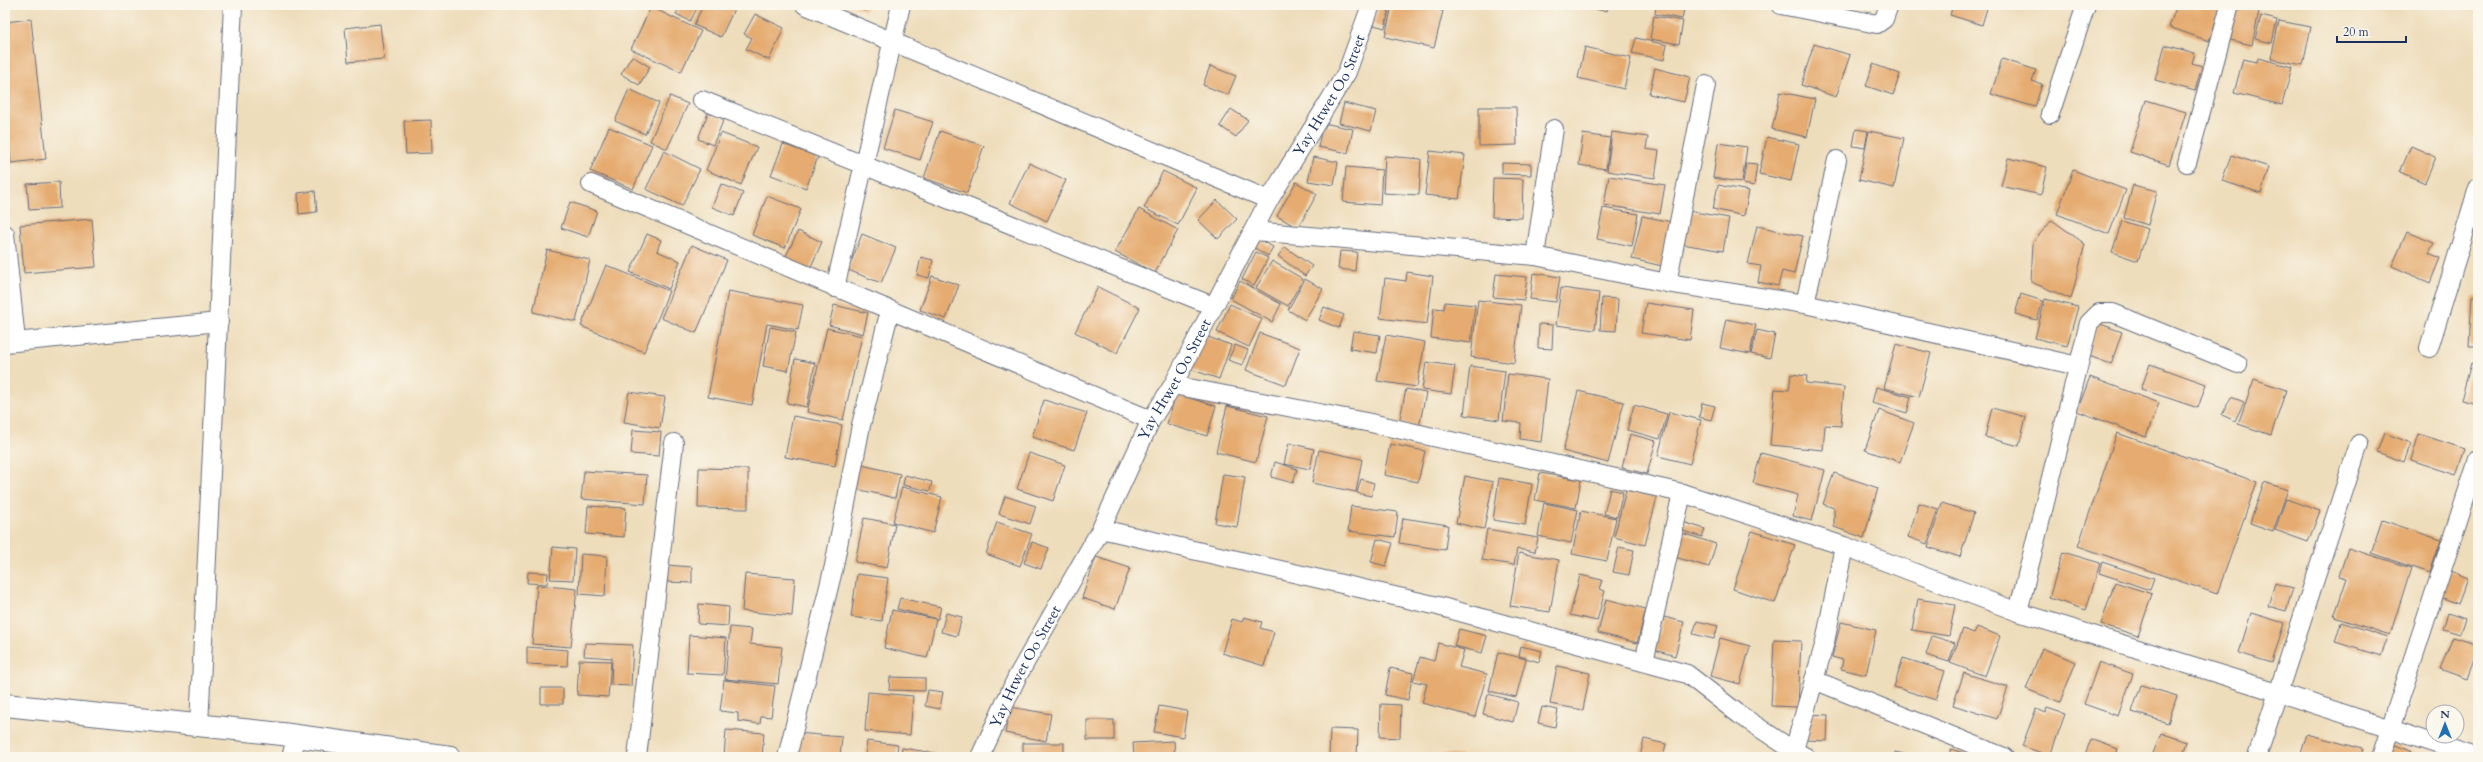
<svg xmlns="http://www.w3.org/2000/svg" width="2483" height="762" font-family="Cardo,serif">
<style>
.building{fill:#e5ab6f}
.lines{fill:none;stroke-linecap:round;stroke-linejoin:round}
.minor-casing{stroke:#656c7f;stroke-width:20}
.tertiary-casing{stroke:#656c7f;stroke-width:24}
.minor{stroke:#fff;stroke-width:18}
.tertiary{stroke:#fff;stroke-width:22}
.labels{text-anchor:middle;stroke-width:4;stroke-linejoin:round;paint-order:stroke}
.street-label{font-size:15px;fill:#1b2f5e;stroke:#fbf7ec}
</style>
<rect width="100%" height="100%" fill="#fbf7ec"/>
<filter id="ink" filterUnits="userSpaceOnUse"><feTurbulence type="fractalNoise" baseFrequency=".025" numOctaves="2"/><feDisplacementMap in="SourceGraphic" scale="8" xChannelSelector="R" yChannelSelector="G"/><feConvolveMatrix kernelMatrix="1 2 1 2 8 2 1 2 1" color-interpolation-filters="sRGB"/></filter>
<filter id="wash" filterUnits="userSpaceOnUse"><feTurbulence type="fractalNoise" baseFrequency=".012" numOctaves="4" result="noise"/><feDisplacementMap in="SourceGraphic" scale="16" xChannelSelector="R" yChannelSelector="G"/><feGaussianBlur stdDeviation="0.9" result="paint"/><feColorMatrix in="noise" values="0 0 0 0 0 0 0 0 0 0 0 0 0 0 0 0 0 1.4 0 .05"/><feComposite in="paint" operator="in"/></filter>
<g filter="url(#wash)">
<rect width="100%" height="100%" fill="#edb"/>
<g id="blocks">
<g class="building">
<polygon points="681,5 699,5 690,21 676,14"/>
<polygon points="703,5 735,7 721,37 694,25"/>
<polygon points="852,5 868,5 865,11"/>
<polygon points="1379,5 1390,5 1385,28 1374,25"/>
<polygon points="1392,5 1417,5 1443,11 1434,48 1385,37"/>
<polygon points="1589,5 1608,5 1607,11 1588,8"/>
<polygon points="1656,5 1685,5 1682,19 1655,14"/>
<polygon points="1953,5 1988,5 1982,25 1950,15"/>
<polygon points="2177,5 2222,5 2209,41 2169,27"/>
<polygon points="2234,5 2259,11 2252,45 2226,39"/>
<polygon points="651,7 701,31 681,72 631,49"/>
<polygon points="755,14 784,28 769,60 746,49 752,38 744,34"/>
<polygon points="1654,16 1683,21 1679,44 1650,39"/>
<polygon points="2261,16 2277,20 2272,43 2255,39"/>
<polygon points="31,19 46,159 11,163 5,109 5,22"/>
<polygon points="2279,21 2311,27 2303,65 2271,59"/>
<polygon points="380,24 384,59 348,62 345,28"/>
<polygon points="1636,38 1667,45 1664,60 1632,53"/>
<polygon points="1814,44 1850,55 1836,97 1801,85"/>
<polygon points="2165,45 2195,53 2192,63 2202,66 2195,91 2155,80"/>
<polygon points="1585,47 1631,58 1624,89 1578,78"/>
<polygon points="632,56 650,67 639,85 621,74"/>
<polygon points="2258,58 2292,67 2282,105 2234,93 2243,59 2257,62"/>
<polygon points="2002,59 2036,70 2032,81 2042,84 2035,107 1991,94"/>
<polygon points="1873,64 1900,74 1893,95 1866,86"/>
<polygon points="1210,66 1236,76 1228,95 1203,85"/>
<polygon points="1655,68 1690,77 1684,102 1649,94"/>
<polygon points="629,89 659,103 645,134 615,121"/>
<polygon points="1780,92 1815,99 1807,137 1772,129"/>
<polygon points="670,96 688,104 667,149 650,141"/>
<polygon points="2146,100 2186,112 2169,165 2130,152"/>
<polygon points="1344,103 1376,111 1371,131 1339,123"/>
<polygon points="1479,107 1516,107 1517,145 1479,146"/>
<polygon points="1231,109 1248,120 1236,137 1220,126"/>
<polygon points="895,110 933,122 920,160 883,148"/>
<polygon points="708,113 724,119 713,145 698,139"/>
<polygon points="431,120 432,153 406,154 404,121"/>
<polygon points="1323,123 1353,129 1348,153 1318,147"/>
<polygon points="609,127 652,145 633,189 590,171"/>
<polygon points="1856,129 1868,131 1865,148 1853,146"/>
<polygon points="940,131 984,146 967,193 924,178"/>
<polygon points="1869,131 1904,138 1894,188 1859,180"/>
<polygon points="1612,132 1648,137 1646,149 1659,151 1655,178 1607,171"/>
<polygon points="721,133 757,147 741,185 706,170"/>
<polygon points="1583,134 1610,138 1606,169 1579,165"/>
<polygon points="1767,137 1799,144 1791,181 1759,174"/>
<polygon points="1718,143 1747,147 1742,182 1713,178"/>
<polygon points="783,144 818,157 806,188 771,175"/>
<polygon points="2411,146 2436,157 2425,183 2400,172"/>
<polygon points="664,151 700,169 682,206 646,189"/>
<polygon points="1430,151 1465,155 1459,199 1425,195"/>
<polygon points="2231,155 2269,167 2261,193 2222,181"/>
<polygon points="1385,156 1421,159 1419,195 1383,193"/>
<polygon points="1313,157 1338,162 1334,185 1308,181"/>
<polygon points="2008,158 2047,167 2041,195 2001,186"/>
<polygon points="1029,163 1066,180 1047,221 1010,203"/>
<polygon points="1502,163 1531,164 1531,175 1502,174"/>
<polygon points="1746,163 1757,164 1754,186 1743,184"/>
<polygon points="1346,167 1382,170 1380,205 1343,202"/>
<polygon points="2073,170 2126,190 2109,234 2057,214"/>
<polygon points="1163,171 1197,188 1178,225 1144,208"/>
<polygon points="1609,176 1665,185 1660,214 1604,205"/>
<polygon points="1493,178 1523,179 1522,218 1492,217"/>
<polygon points="59,182 60,208 29,210 27,184"/>
<polygon points="1296,182 1317,194 1298,228 1277,216"/>
<polygon points="721,184 743,193 734,216 712,207"/>
<polygon points="1718,185 1749,191 1744,216 1713,209"/>
<polygon points="2133,185 2157,191 2148,225 2124,218"/>
<polygon points="315,191 317,212 299,214 298,193"/>
<polygon points="767,196 801,209 785,248 752,235"/>
<polygon points="1217,200 1237,219 1218,239 1198,220"/>
<polygon points="570,202 597,211 588,237 561,228"/>
<polygon points="1603,208 1638,214 1632,246 1597,239"/>
<polygon points="1139,209 1178,230 1155,273 1115,252"/>
<polygon points="1688,211 1729,218 1723,251 1682,244"/>
<polygon points="1642,216 1672,222 1662,266 1632,259"/>
<polygon points="92,219 96,267 24,273 20,225"/>
<polygon points="2052,220 2085,244 2071,299 2031,282 2033,242"/>
<polygon points="2122,221 2148,229 2138,261 2112,252"/>
<polygon points="1757,226 1803,236 1794,274 1782,271 1778,286 1758,282 1761,266 1748,264"/>
<polygon points="798,231 822,242 809,271 784,260"/>
<polygon points="2407,232 2434,243 2429,253 2440,258 2430,283 2392,266"/>
<polygon points="647,234 661,240 657,251 680,261 669,289 630,272"/>
<polygon points="862,234 896,248 881,283 848,270"/>
<polygon points="1258,239 1273,247 1268,256 1253,247"/>
<polygon points="692,245 727,260 696,333 661,318"/>
<polygon points="1285,247 1312,266 1305,276 1278,256"/>
<polygon points="547,250 590,260 576,322 533,312"/>
<polygon points="1340,251 1357,252 1355,271 1338,269"/>
<polygon points="1256,252 1268,258 1254,286 1242,279"/>
<polygon points="921,257 933,260 929,278 917,275"/>
<polygon points="1272,261 1303,279 1288,306 1256,288"/>
<polygon points="606,265 669,291 644,352 581,326"/>
<polygon points="1407,272 1433,276 1427,324 1380,318 1385,278 1406,281"/>
<polygon points="1533,273 1560,277 1556,302 1530,299"/>
<polygon points="1496,274 1527,277 1524,300 1493,297"/>
<polygon points="932,276 959,285 946,319 920,310"/>
<polygon points="1305,279 1323,289 1305,320 1288,310"/>
<polygon points="1240,281 1281,304 1272,322 1231,299"/>
<polygon points="1098,287 1140,308 1117,353 1075,332"/>
<polygon points="1561,288 1599,293 1595,330 1556,325"/>
<polygon points="728,291 803,305 798,330 767,324 752,405 708,397"/>
<polygon points="2021,294 2043,301 2037,320 2015,314"/>
<polygon points="2472,296 2478,296 2478,346 2469,346"/>
<polygon points="1602,298 1618,299 1616,331 1600,330"/>
<polygon points="2045,299 2078,307 2067,346 2035,338"/>
<polygon points="1478,300 1521,305 1514,363 1471,357"/>
<polygon points="1445,302 1475,305 1471,343 1431,338 1434,308 1444,309"/>
<polygon points="1646,303 1694,310 1690,340 1641,333"/>
<polygon points="1230,304 1262,319 1249,347 1217,332"/>
<polygon points="834,305 868,313 863,334 829,325"/>
<polygon points="1324,307 1344,315 1339,328 1319,320"/>
<polygon points="1726,319 1756,325 1750,354 1720,348"/>
<polygon points="2098,323 2122,332 2111,364 2086,355"/>
<polygon points="1539,324 1553,325 1552,349 1538,348"/>
<polygon points="770,327 796,332 788,371 763,366"/>
<polygon points="827,328 862,336 843,420 807,412"/>
<polygon points="1757,330 1775,334 1770,358 1751,354"/>
<polygon points="1353,331 1380,335 1377,353 1350,349"/>
<polygon points="1260,333 1300,348 1286,385 1246,370"/>
<polygon points="1202,335 1231,345 1219,379 1190,369"/>
<polygon points="1386,335 1425,342 1417,387 1377,381"/>
<polygon points="1896,344 1931,353 1919,397 1884,388"/>
<polygon points="1235,345 1248,350 1242,365 1228,360"/>
<polygon points="795,359 815,363 807,407 787,403"/>
<polygon points="1426,362 1455,366 1451,394 1422,390"/>
<polygon points="2471,363 2478,365 2478,404 2461,400"/>
<polygon points="2150,364 2206,384 2198,408 2141,389"/>
<polygon points="1470,366 1505,371 1499,420 1464,415"/>
<polygon points="1508,374 1548,379 1541,442 1520,439 1521,423 1503,421"/>
<polygon points="1791,374 1807,376 1806,383 1844,387 1841,426 1825,425 1823,450 1770,445 1775,389 1789,390"/>
<polygon points="2090,377 2159,403 2146,437 2077,411"/>
<polygon points="2254,379 2286,390 2271,435 2238,424"/>
<polygon points="1876,387 1911,397 1907,413 1872,403"/>
<polygon points="1406,389 1426,393 1419,427 1399,423"/>
<polygon points="1578,391 1624,402 1608,463 1563,451"/>
<polygon points="629,392 665,397 660,428 624,422"/>
<polygon points="1176,394 1216,406 1207,436 1167,424"/>
<polygon points="2231,397 2244,402 2235,421 2222,415"/>
<polygon points="1044,400 1087,413 1074,450 1032,437"/>
<polygon points="1702,403 1715,406 1711,420 1699,417"/>
<polygon points="1634,405 1667,414 1660,439 1627,430"/>
<polygon points="1227,406 1268,416 1256,462 1216,452"/>
<polygon points="1992,408 2026,417 2019,446 1985,437"/>
<polygon points="1879,410 1914,423 1900,462 1865,450"/>
<polygon points="1669,412 1701,420 1690,464 1658,456"/>
<polygon points="793,416 842,425 835,466 785,457"/>
<polygon points="633,430 661,432 659,456 631,454"/>
<polygon points="2117,433 2257,482 2217,594 2078,546"/>
<polygon points="2384,433 2411,443 2404,462 2377,452"/>
<polygon points="1630,434 1656,441 1647,474 1622,468"/>
<polygon points="2419,434 2465,449 2456,475 2411,460"/>
<polygon points="1289,443 1314,449 1310,469 1284,464"/>
<polygon points="1390,444 1425,451 1418,482 1384,475"/>
<polygon points="1319,450 1362,459 1356,492 1312,483"/>
<polygon points="1029,453 1065,465 1053,501 1017,489"/>
<polygon points="1761,453 1825,470 1812,521 1793,516 1798,495 1753,483"/>
<polygon points="1275,462 1297,469 1293,483 1271,477"/>
<polygon points="858,464 900,474 895,498 852,488"/>
<polygon points="699,468 748,469 748,509 698,508"/>
<polygon points="584,471 647,475 645,504 581,499"/>
<polygon points="1540,473 1581,480 1576,508 1535,500"/>
<polygon points="1834,473 1878,488 1864,538 1834,527 1834,508 1823,504"/>
<polygon points="1223,474 1245,477 1237,527 1215,523"/>
<polygon points="905,475 932,482 930,491 903,485"/>
<polygon points="1465,476 1493,482 1484,529 1456,523"/>
<polygon points="1499,478 1532,484 1525,525 1493,520"/>
<polygon points="1361,479 1374,483 1371,496 1357,493"/>
<polygon points="2264,482 2288,490 2273,531 2250,523"/>
<polygon points="902,487 942,497 933,533 893,522"/>
<polygon points="1610,489 1623,492 1617,517 1604,514"/>
<polygon points="1626,490 1657,497 1645,545 1614,537"/>
<polygon points="1005,496 1036,506 1030,524 999,514"/>
<polygon points="2286,499 2320,511 2308,542 2275,530"/>
<polygon points="1544,503 1578,510 1571,543 1538,536"/>
<polygon points="1919,503 1938,509 1927,544 1908,537"/>
<polygon points="1942,503 1974,513 1960,557 1928,547"/>
<polygon points="588,506 626,508 624,537 586,534"/>
<polygon points="1351,506 1398,512 1395,537 1348,531"/>
<polygon points="1581,511 1616,518 1607,561 1572,554"/>
<polygon points="864,518 895,524 887,568 855,562"/>
<polygon points="1403,518 1448,525 1445,550 1399,543"/>
<polygon points="2382,520 2441,540 2430,573 2371,553"/>
<polygon points="997,522 1032,534 1020,566 986,554"/>
<polygon points="1683,522 1705,529 1702,537 1680,530"/>
<polygon points="1487,529 1538,538 1535,552 1517,549 1514,565 1482,560"/>
<polygon points="1752,531 1795,545 1775,603 1733,589"/>
<polygon points="1679,532 1716,544 1709,567 1671,556"/>
<polygon points="1377,539 1393,543 1386,566 1371,562"/>
<polygon points="1032,542 1049,548 1041,569 1024,563"/>
<polygon points="553,547 575,549 573,580 550,579"/>
<polygon points="1619,547 1634,550 1629,575 1613,572"/>
<polygon points="2348,548 2411,568 2390,635 2334,617 2347,578 2339,576"/>
<polygon points="2063,552 2100,563 2086,610 2049,598"/>
<polygon points="1519,553 1559,560 1550,612 1510,606"/>
<polygon points="581,554 607,556 605,596 579,594"/>
<polygon points="1096,557 1130,568 1115,609 1082,598"/>
<polygon points="2102,562 2154,579 2150,590 2099,573"/>
<polygon points="666,565 692,567 692,583 666,582"/>
<polygon points="2451,571 2468,578 2458,604 2441,597"/>
<polygon points="528,572 548,573 547,584 527,583"/>
<polygon points="745,574 795,578 792,616 742,611"/>
<polygon points="857,574 888,578 882,621 851,617"/>
<polygon points="1580,575 1602,580 1599,589 1605,591 1597,621 1570,615"/>
<polygon points="2115,582 2152,594 2138,636 2101,624"/>
<polygon points="2275,583 2293,588 2286,611 2268,606"/>
<polygon points="537,585 577,589 571,647 532,644"/>
<polygon points="900,598 941,607 938,619 897,609"/>
<polygon points="1606,599 1646,609 1637,643 1598,633"/>
<polygon points="1918,599 1955,605 1949,636 1912,630"/>
<polygon points="699,604 729,607 728,626 698,624"/>
<polygon points="892,610 936,619 927,658 884,648"/>
<polygon points="946,613 962,617 957,636 941,632"/>
<polygon points="2251,613 2284,623 2272,663 2239,653"/>
<polygon points="2448,613 2465,619 2460,634 2443,629"/>
<polygon points="1244,617 1262,622 1260,628 1274,632 1264,666 1222,653 1232,619 1242,622"/>
<polygon points="1664,617 1684,622 1675,656 1655,650"/>
<polygon points="1697,621 1718,626 1714,639 1693,634"/>
<polygon points="1841,622 1876,630 1866,675 1841,669 1843,660 1832,657"/>
<polygon points="2341,622 2388,637 2381,656 2335,642"/>
<polygon points="730,627 752,629 750,644 782,647 778,684 725,679"/>
<polygon points="1977,627 2000,636 1985,676 1950,663 1963,629 1974,633"/>
<polygon points="1459,629 1487,636 1482,653 1454,646"/>
<polygon points="689,635 726,638 723,675 687,673"/>
<polygon points="1932,636 1955,643 1949,662 1926,655"/>
<polygon points="2453,637 2478,645 2467,679 2440,669"/>
<polygon points="1720,638 1750,646 1740,684 1710,676"/>
<polygon points="1774,640 1801,641 1798,707 1771,706"/>
<polygon points="585,643 633,645 631,686 611,685 612,658 584,656"/>
<polygon points="1438,643 1464,650 1459,667 1487,674 1475,717 1422,703 1427,684 1413,681 1420,657 1434,661"/>
<polygon points="1521,646 1542,651 1539,662 1519,656"/>
<polygon points="527,647 568,650 567,666 527,664"/>
<polygon points="2042,648 2076,662 2060,702 2026,689"/>
<polygon points="1498,652 1526,659 1516,697 1489,691"/>
<polygon points="1903,658 1945,671 1936,700 1894,687"/>
<polygon points="579,660 611,661 608,697 577,695"/>
<polygon points="2099,662 2133,674 2118,716 2084,704"/>
<polygon points="1557,666 1590,673 1583,710 1550,704"/>
<polygon points="1390,668 1413,673 1408,700 1385,695"/>
<polygon points="1964,673 2008,687 1997,719 1953,705"/>
<polygon points="890,677 925,678 925,691 889,690"/>
<polygon points="724,680 775,686 771,717 761,716 760,724 738,721 738,713 720,711"/>
<polygon points="2141,685 2177,696 2168,723 2132,712"/>
<rect x="541" y="688" width="22" height="16"/>
<polygon points="928,690 943,692 940,709 925,706"/>
<polygon points="868,692 913,696 910,735 865,731"/>
<polygon points="1488,694 1518,702 1513,722 1483,714"/>
<polygon points="1381,704 1401,705 1400,738 1380,737"/>
<polygon points="1159,706 1187,711 1183,737 1154,732"/>
<polygon points="1010,707 1051,714 1046,741 1005,733"/>
<polygon points="1542,707 1558,710 1555,727 1538,723"/>
<polygon points="2047,708 2065,714 2050,756 2022,746 2036,709 2045,713"/>
<polygon points="1807,714 1828,715 1827,741 1806,740"/>
<rect x="1087" y="720" width="27" height="20"/>
<polygon points="1330,729 1358,730 1357,757 1329,757"/>
<polygon points="726,730 764,733 762,757 724,757"/>
<polygon points="797,733 842,737 840,757 794,757"/>
<polygon points="2161,733 2187,742 2182,757 2152,756"/>
<polygon points="2307,734 2363,749 2361,757 2300,757"/>
<polygon points="1644,739 1666,744 1663,757 1640,757"/>
<polygon points="2091,739 2118,749 2115,757 2084,757"/>
<polygon points="867,741 898,745 896,757 865,757"/>
<polygon points="1174,741 1175,757 1134,757 1133,743"/>
<rect x="1023" y="743" width="41" height="14"/>
<polygon points="2390,743 2411,751 2408,757 2385,757"/>
<polygon points="902,748 935,753 934,757 901,757"/>
<polygon points="1951,749 1975,757 1948,757"/>
<polygon points="1895,752 1913,756 1913,757 1893,757"/>
<polygon points="1443,754 1463,756 1463,757 1443,757"/>
</g>
</g>
</g>
<g filter="url(#ink)">
<use href="#blocks" fill-opacity="0" stroke="#656c7f" stroke-width="1"/>
<g class="lines">
<g class="minor-casing">
<g id="minor">
<polyline points="805,5 1269,200"/>
<polyline points="1781,5 1877,24 1884,19 1889,5"/>
<polyline points="702,100 1213,306"/>
<polyline points="2050,114 2086,5"/>
<polyline points="2187,163 2230,5"/>
<path d="M591 184C777 264 965 340 1151 420"/>
<polyline points="1254,231 1535,256 1667,283 1805,304 2078,366"/>
<polyline points="5,234 16,341"/>
<polyline points="1535,256 1554,129"/>
<polyline points="1667,283 1706,85"/>
<polyline points="835,288 901,5"/>
<polyline points="1805,304 1837,160"/>
<polyline points="5,343 219,322"/>
<polyline points="2429,348 2478,188"/>
<polyline points="1173,385 1371,423 1682,493 1844,546 2018,612 2277,692 2476,757"/>
<polyline points="1101,529 1438,606 1687,674 1740,715 1794,751 1806,757"/>
<polyline points="2018,612 2089,323 2099,313 2113,313 2238,364"/>
<polyline points="1644,662 1682,493"/>
<polyline points="1814,680 2004,757"/>
<polyline points="199,726 233,5"/>
<polyline points="291,757 297,736"/>
<polyline points="637,757 674,443"/>
<polyline points="787,757 834,566 861,425 890,310"/>
<path id="s1" d="M980 757 1017 677 1101 529 1151 420 1173 385 1269 200 1347 72 1371 5"/>
<polyline points="1792,757 1825,642 1844,546"/>
<polyline points="2257,757 2359,444"/>
<polyline points="2381,757 2478,459"/>
</g>
</g>
<g class="tertiary-casing">
<polyline id="tertiary" points="5,705 282,734 450,757"/>
</g>
<use href="#minor" class="minor"/>
<use href="#tertiary" class="tertiary"/>
</g>
</g>
<g class="labels">
<g class="street-label">
<text dy="5" stroke="none"><textPath href="#s1" startOffset="749">Yay Htwet Oo Street</textPath></text>
<text dy="5" stroke="none"><textPath href="#s1" startOffset="425">Yay Htwet Oo Street</textPath></text>
<text dy="5" stroke="none"><textPath href="#s1" startOffset="101">Yay Htwet Oo Street</textPath></text>
</g>
</g>
<rect width="2483" height="762" fill="none" stroke="#fbf7ec" stroke-width="20"/>
<g transform="translate(2445 724)"><circle r="19" fill="#fbf7ec" stroke="#a1a7b3"/>
<path d="M0-3L7 15L0 10L-7 15Z" fill="#1f6fb2"/>
<text y="-6" font-size="11" font-weight="bold" text-anchor="middle" fill="#1b2f5e">N</text>
</g>
<path d="M2337 36v6h69v-6" fill="none" stroke="#1b2f5e" stroke-width="2"/>
<text x="2343" y="36" font-size="12" fill="#1b2f5e" stroke="#fbf7ec" stroke-width="3" paint-order="stroke">20 m</text>
</svg>
